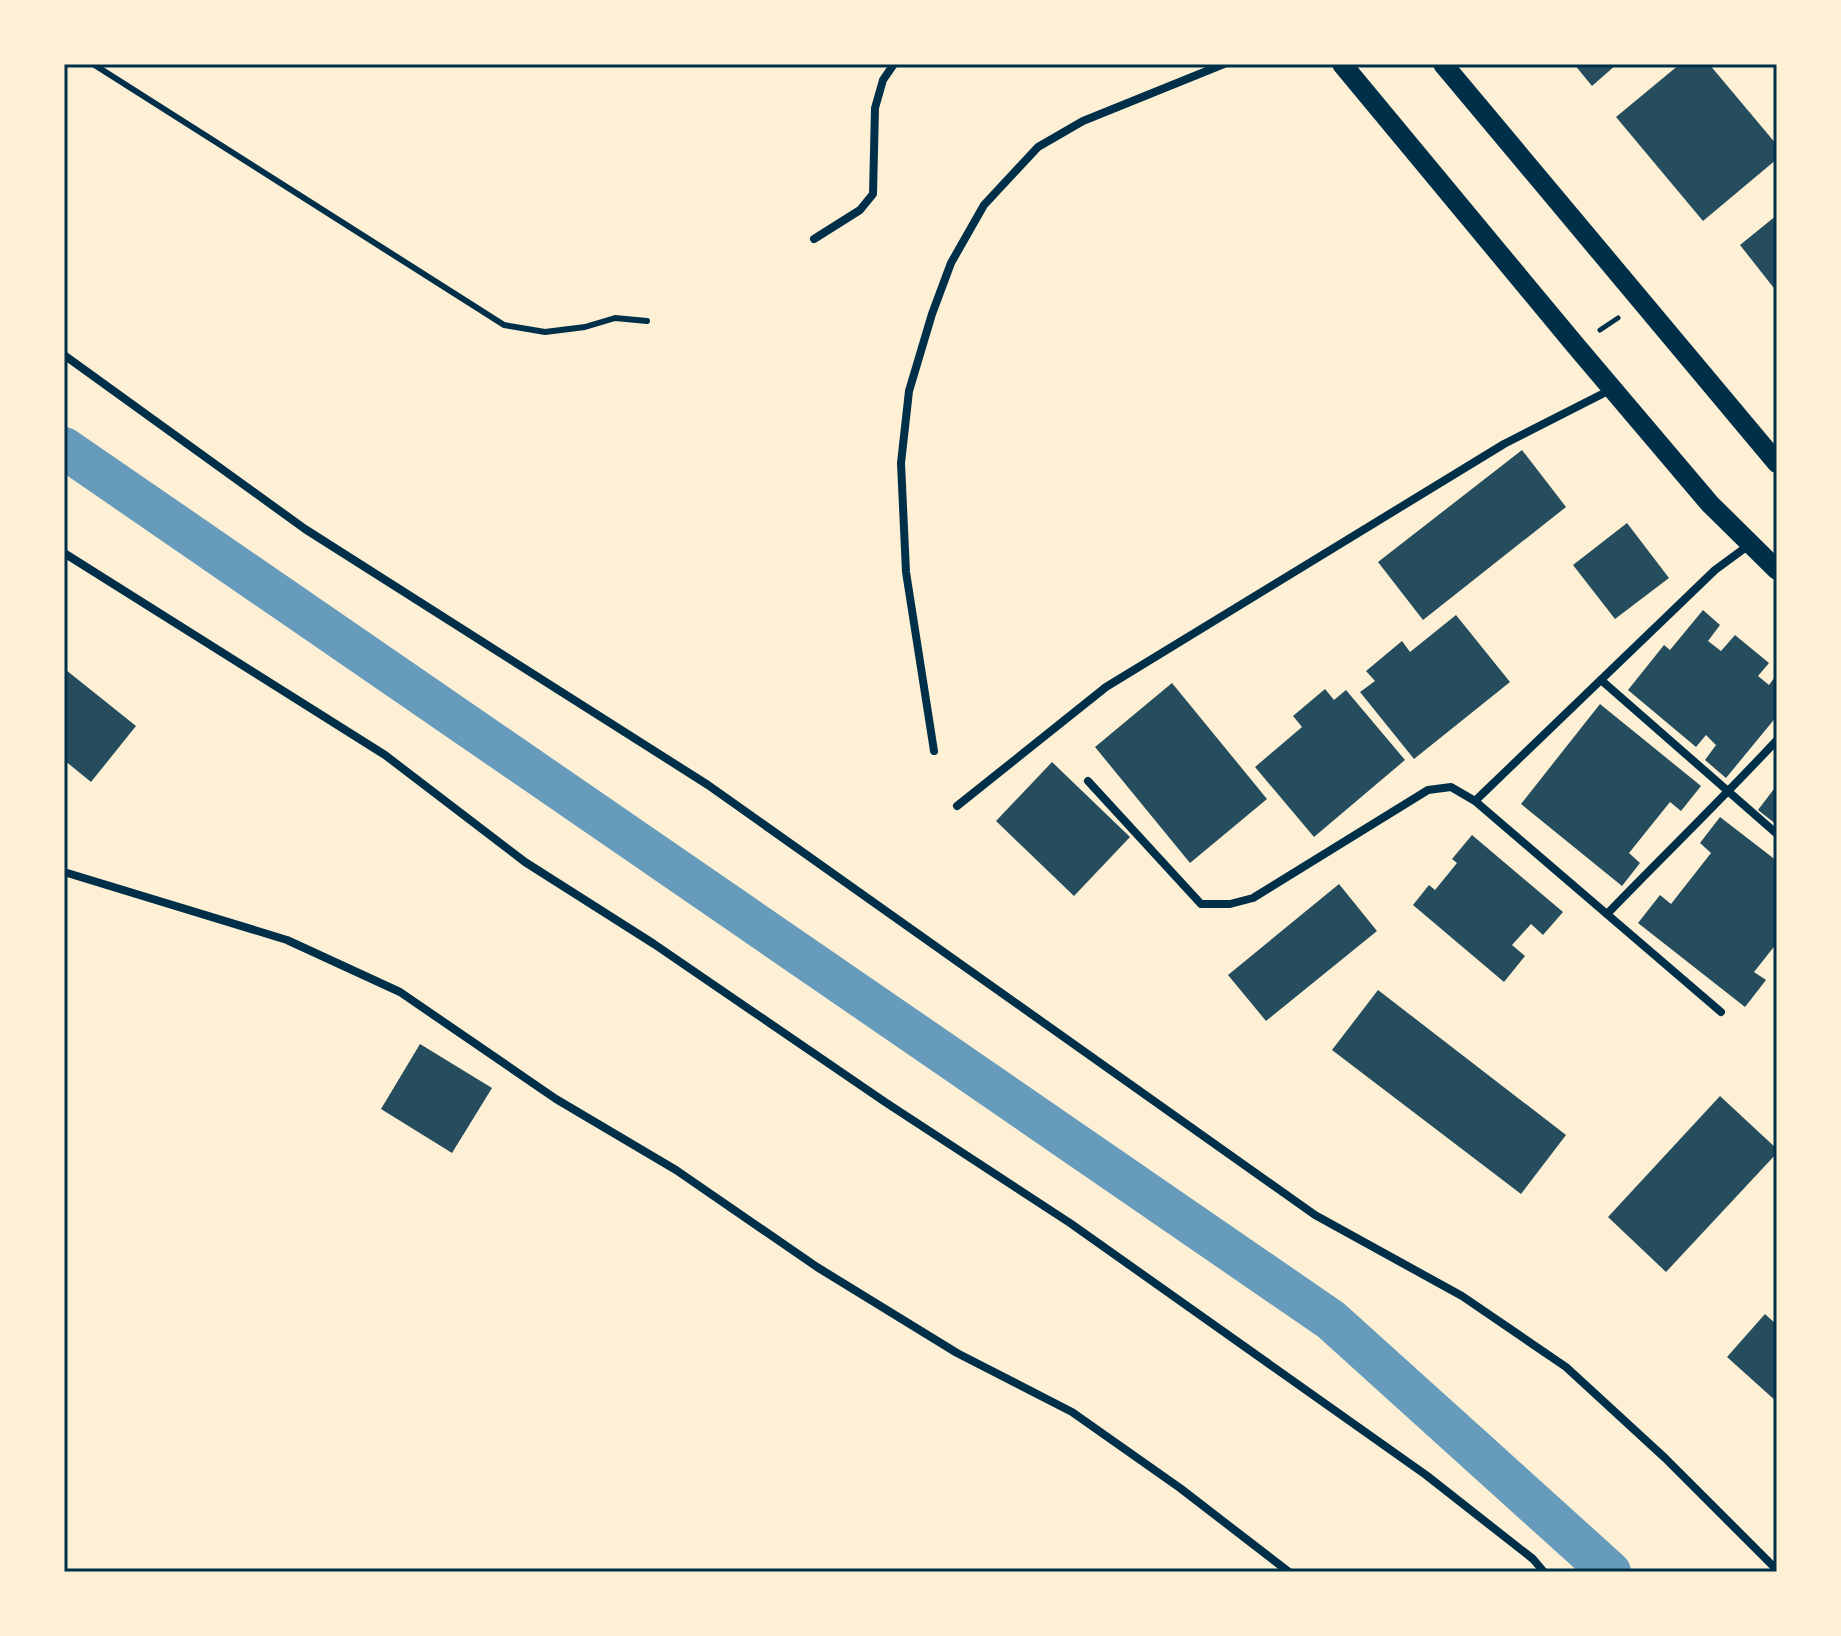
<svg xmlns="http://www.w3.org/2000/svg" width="1841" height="1636" font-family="'Fira Sans Condensed',sans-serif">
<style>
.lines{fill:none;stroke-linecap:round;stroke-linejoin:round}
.canal{stroke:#669bbc;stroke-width:42}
.building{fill:#264d5e}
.path{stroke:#003049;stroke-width:5}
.service{stroke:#003049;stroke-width:6}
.minor{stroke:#003049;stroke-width:8}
.primary{stroke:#003049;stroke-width:20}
.neatline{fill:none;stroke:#003049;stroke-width:3}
</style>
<rect width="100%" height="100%" fill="#fdf0d5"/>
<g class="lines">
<polyline class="canal" points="64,448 1331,1320 1610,1572"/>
</g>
<g class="building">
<polygon points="1574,64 1617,64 1592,86"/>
<polygon points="1680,64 1709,64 1777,145 1777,159 1703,221 1616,117"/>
<polygon points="1777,215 1777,292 1740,245"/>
<polygon points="1522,450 1566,507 1423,620 1378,562"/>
<polygon points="1627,523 1669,578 1615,619 1573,565"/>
<polygon points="1703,610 1720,625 1708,641 1721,651 1735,635 1769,663 1758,676 1769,685 1777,674 1777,716 1726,778 1705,760 1716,745 1706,735 1696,747 1628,690 1664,645 1670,650"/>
<polygon points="1456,615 1510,682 1414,759 1360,692 1375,681 1366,671 1402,641 1410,652"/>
<polygon points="66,670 136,726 91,782 64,760"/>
<polygon points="1172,683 1267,799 1190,863 1095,747"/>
<polygon points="1325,689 1334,700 1346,690 1405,760 1314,837 1255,767 1302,727 1293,716"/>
<polygon points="1600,704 1701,786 1681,811 1670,802 1629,853 1640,863 1622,886 1521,804"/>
<polygon points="1052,762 1130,837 1074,896 996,821"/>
<polygon points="1777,785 1777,825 1758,810"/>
<polygon points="1720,817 1777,861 1777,943 1754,972 1766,980 1745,1007 1638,923 1660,895 1671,904 1711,853 1700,843"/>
<polygon points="1472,835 1563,912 1543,935 1531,924 1512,945 1525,956 1504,982 1413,905 1429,885 1435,890 1457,863 1452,859"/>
<polygon points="1339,884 1377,931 1266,1021 1228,975"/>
<polygon points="1378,990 1566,1135 1521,1194 1332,1050"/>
<polygon points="420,1044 492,1088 452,1153 381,1109"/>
<polygon points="1720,1096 1777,1149 1777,1153 1666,1272 1608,1217"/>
<polygon points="1765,1314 1777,1325 1777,1402 1727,1357"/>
</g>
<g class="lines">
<polyline class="path" points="1600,330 1618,318"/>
<polyline class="service" points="93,64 504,325 545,332 585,327 615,318 647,321"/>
<g class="minor">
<polyline points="814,239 860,210 873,194 875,108 883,80 894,64"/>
<polyline points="64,355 305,529 708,785 1315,1215 1462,1296 1566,1367 1665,1458 1777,1570"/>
<polyline points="64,553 385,755 525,862 654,944 885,1102 1070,1223 1426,1475 1533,1559 1544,1572"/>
<polyline points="1601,680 1777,834"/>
<polyline points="934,751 906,572 901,463 909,391 932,314 951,263 984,205 1038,147 1083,121 1224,64"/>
<polyline points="1088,781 1201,904 1230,904 1253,898 1428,790 1451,787 1475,801 1721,1012"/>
<polyline points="1475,801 1715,570 1749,545"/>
<polyline points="957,806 1106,687 1504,444 1612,389"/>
<polyline points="64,872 287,940 400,992 556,1099 676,1170 817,1267 957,1353 1072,1412 1180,1488 1289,1572"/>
<path d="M1607 914C1664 855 1722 799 1777 740"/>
</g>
<g class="primary">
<polyline points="1342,64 1576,346 1710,504 1777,570"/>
<polyline points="1443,64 1777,463"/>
</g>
</g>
<rect width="1841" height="1636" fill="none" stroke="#fdf0d5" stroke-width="132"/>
<rect x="66" y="66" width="1709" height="1504" class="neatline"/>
</svg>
